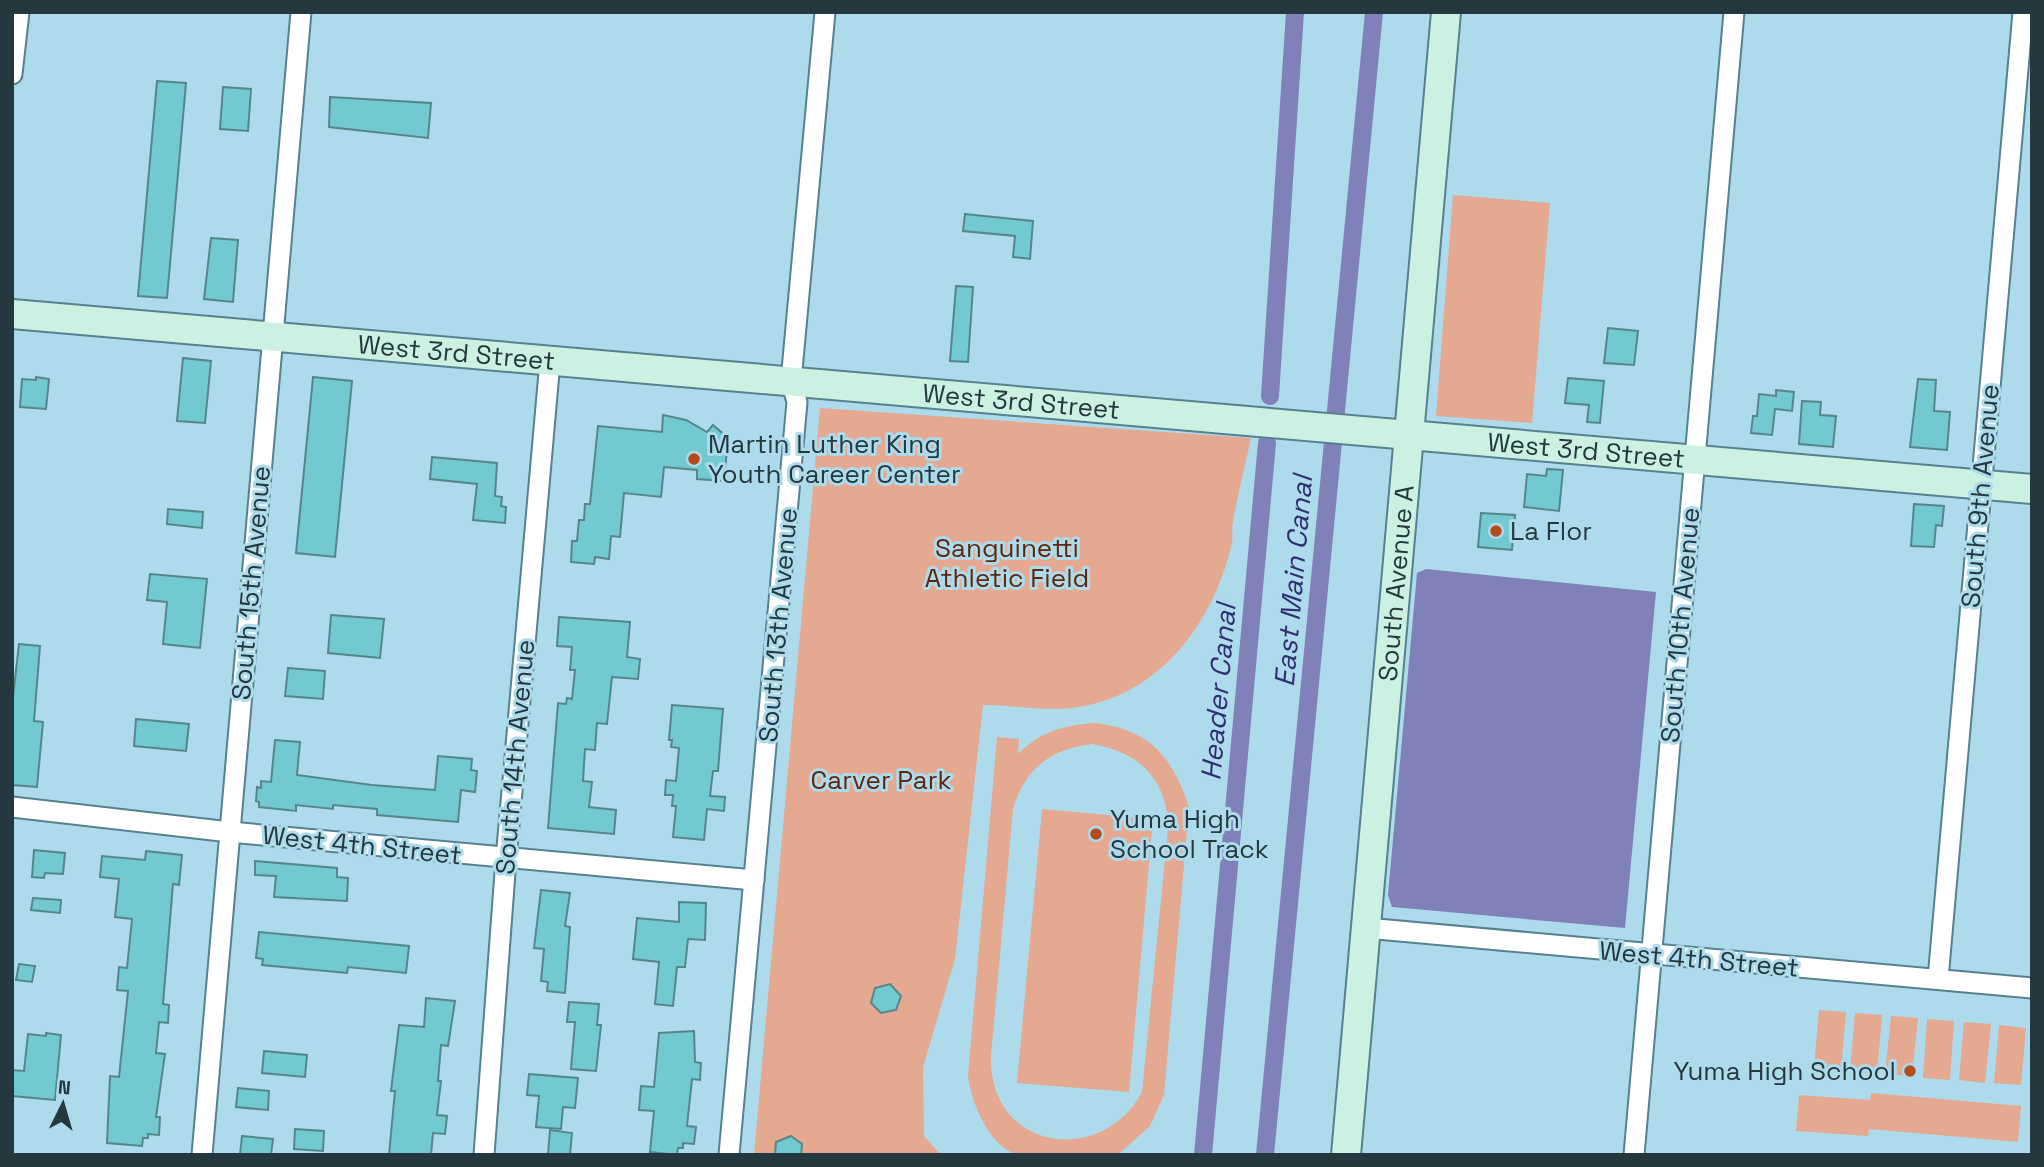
<svg xmlns="http://www.w3.org/2000/svg" width="2044" height="1167" font-family="'Space Grotesk',sans-serif">
<style>
.green{fill:#e5a890;fill-rule:evenodd}
.water{fill:#8081b9}
.lines{fill:none;stroke-linecap:round;stroke-linejoin:round}
.canal{stroke:#8081b9;stroke-width:18}
.building{fill:#73c9d0;stroke:#55868a;stroke-width:2}
.street-casing{stroke:#558190;stroke-width:23}
.secondary-casing{stroke:#558190;stroke-width:32}
.street{stroke:#fff;stroke-width:19}
.secondary{stroke:#ccf0e1;stroke-width:28}
.poi-dot{fill:#b34d1f;stroke:#addbec;stroke-width:2.5}
.labels{text-anchor:middle;stroke-width:6;stroke-linejoin:round;paint-order:stroke}
.street-label{font-size:26px;fill:#26383f;stroke:#addbec}
.poi-label{font-size:26px;fill:#26383f;stroke:#addbec;text-anchor:start}
.park-label{font-size:26px;fill:#60260c;stroke:#addbec}
.water-label{font-size:28px;font-style:italic;fill:#332e72;stroke:#addbec}
</style>
<rect width="100%" height="100%" fill="#addbec"/>
<g class="green">
<polygon points="1453,195 1550,203 1532,423 1436,416"/>
<path d="M820 408 1251 438C1245 466 1238 493 1233 521 1231 530 1234 539 1231 547 1213 621 1163 691 1084 706 1051 713 1017 705 983 705L955 959 923 1067 924 1136 941 1155H754Z"/>
<path d="M1094 723C1149 729 1172 756 1189 807L1164 1095 1150 1126 1118 1155C1088 1155 1049 1160 1020 1155 990 1150 971 1102 968 1076L997 737 1019 739 1018 754C1039 732 1065 725 1094 723ZM1092 744C1139 752 1168 779 1168 829L1142 1092C1102 1167 989 1152 991 1056L1013 809C1025 768 1051 749 1092 744Z"/>
<polygon points="1042,809 1153,819 1129,1092 1017,1083"/>
<polygon points="1819,1010 1846,1012 1841,1070 1814,1068"/>
<polygon points="1855,1013 1882,1015 1877,1074 1850,1071"/>
<polygon points="1891,1016 1918,1018 1912,1076 1885,1074"/>
<polygon points="1927,1019 1954,1021 1950,1080 1923,1078"/>
<polygon points="1964,1022 1991,1024 1985,1083 1959,1080"/>
<polygon points="1999,1025 2026,1028 2021,1085 1994,1083"/>
<polygon points="1871,1093 2021,1106 2018,1142 1869,1129 1868,1136 1796,1131 1799,1095 1870,1100"/>
</g>
<polygon class="water" points="1426,569 1656,592 1625,928 1392,907 1388,895 1417,573"/>
<g class="lines">
<g class="canal">
<polyline points="1270,396 1295,12"/>
<polyline points="1203,1155 1267,443"/>
<polyline points="1265,1155 1374,12"/>
</g>
</g>
<g class="building">
<polygon points="157,81 186,83 167,298 138,296"/>
<polygon points="223,87 251,89 248,131 220,129"/>
<polygon points="330,97 431,103 428,138 329,127"/>
<polygon points="965,214 1033,221 1030,259 1013,257 1015,236 963,231"/>
<polygon points="211,238 238,240 233,302 204,299"/>
<polygon points="956,286 973,287 968,362 950,361"/>
<polygon points="1608,328 1638,331 1634,365 1604,363"/>
<polygon points="183,358 211,361 205,423 177,421"/>
<polygon points="36,377 49,379 46,409 20,407 22,379 36,380"/>
<polygon points="313,377 352,381 335,557 296,553"/>
<polygon points="1568,378 1604,381 1600,423 1587,422 1589,405 1565,403"/>
<polygon points="1918,379 1936,380 1934,411 1950,412 1947,450 1910,447"/>
<polygon points="1776,390 1794,392 1792,411 1775,409 1772,435 1751,433 1753,416 1757,416 1759,394 1776,396"/>
<polygon points="1802,401 1821,402 1820,415 1836,416 1833,447 1799,444"/>
<polygon points="663,415 686,420 707,432 713,425 728,438 724,481 697,479 697,470 664,467 661,497 624,493 620,537 611,536 609,559 595,557 594,564 571,562 572,541 577,541 579,520 584,520 585,504 590,504 598,426 662,432"/>
<polygon points="432,457 497,463 495,496 502,497 501,506 506,507 505,523 473,520 477,484 430,479"/>
<polygon points="1547,469 1563,470 1559,511 1524,507 1527,474 1546,476"/>
<polygon points="1914,504 1944,506 1942,526 1936,525 1934,547 1911,546"/>
<polygon points="168,509 203,512 202,528 167,524"/>
<polygon points="1481,513 1515,515 1512,550 1478,547"/>
<polygon points="150,574 207,579 200,648 163,644 167,602 147,600"/>
<polygon points="331,615 384,619 380,658 328,653"/>
<polygon points="559,617 630,622 627,657 640,659 638,679 612,677 607,724 597,723 595,750 585,749 583,781 592,782 589,807 616,810 614,834 548,828 558,703 566,704 567,698 572,699 575,670 570,670 572,647 557,646"/>
<polygon points="19,644 40,646 34,721 43,722 37,787 12,785 12,706"/>
<polygon points="288,668 325,671 323,699 285,696"/>
<polygon points="672,705 723,709 718,771 713,771 710,796 725,797 724,811 707,809 704,840 673,837 676,806 672,806 673,795 665,795 666,780 676,781 679,748 671,747 672,740 669,740"/>
<polygon points="136,719 189,724 186,751 134,746"/>
<polygon points="275,740 300,742 297,775 372,785 435,790 438,756 472,759 471,770 477,771 475,792 461,790 458,822 377,815 377,809 333,805 333,809 296,805 296,811 259,807 259,802 256,801 257,787 261,788 261,781 271,782"/>
<polygon points="34,850 65,853 63,874 45,873 44,878 32,877"/>
<polygon points="146,851 182,855 179,885 173,884 163,1004 169,1005 168,1023 159,1022 156,1053 165,1054 156,1117 160,1117 159,1135 148,1134 148,1138 143,1138 142,1146 107,1143 110,1076 119,1077 128,991 117,990 119,967 127,968 132,919 115,917 119,879 100,877 102,856 145,860"/>
<polygon points="255,861 337,868 337,877 348,878 347,901 274,897 276,876 255,875"/>
<polygon points="541,890 570,893 565,926 570,927 565,993 547,991 548,982 541,981 544,949 534,948"/>
<polygon points="33,898 61,900 60,913 31,910"/>
<polygon points="679,902 706,903 705,940 688,939 685,967 677,967 673,1006 655,1004 659,962 633,959 637,918 679,922"/>
<polygon points="259,932 409,946 406,973 348,967 347,973 262,965 263,959 256,958"/>
<polygon points="19,964 35,966 32,982 16,980"/>
<polygon points="890,984 901,996 896,1010 881,1013 871,1003 875,988"/>
<polygon points="426,998 455,1001 448,1046 441,1045 438,1081 441,1081 437,1115 447,1116 445,1134 433,1133 431,1155 389,1155 395,1091 391,1091 399,1025 424,1027"/>
<polygon points="569,1002 599,1004 597,1025 601,1025 596,1071 571,1069 575,1022 567,1022"/>
<polygon points="694,1031 695,1062 701,1063 700,1080 692,1079 687,1126 696,1127 694,1144 683,1143 683,1148 678,1148 677,1155 650,1152 654,1111 639,1110 641,1086 654,1087 659,1033"/>
<polygon points="46,1033 61,1035 55,1100 12,1096 12,1070 24,1071 28,1034 46,1036"/>
<polygon points="264,1051 307,1055 305,1077 262,1073"/>
<polygon points="529,1074 578,1078 575,1108 563,1107 561,1129 536,1127 539,1096 527,1095"/>
<polygon points="238,1088 269,1091 268,1110 236,1107"/>
<polygon points="295,1129 324,1131 323,1151 294,1149"/>
<polygon points="550,1130 572,1133 570,1155 548,1155"/>
<polygon points="242,1136 273,1139 271,1155 240,1155"/>
<polygon points="791,1136 802,1144 801,1155 775,1155 776,1142"/>
</g>
<g class="lines">
<g class="street-casing">
<g id="street">
<polyline points="12,74 19,12"/>
<polyline points="12,807 230,832 754,880"/>
<polyline points="1366,928 2032,988"/>
<polyline points="1938,979 2023,12"/>
<polyline points="202,1155 301,12"/>
<polyline points="484,1155 506,859 550,361"/>
<polyline points="729,1155 797,402 791,381 825,12"/>
<polyline points="1634,1155 1734,12"/>
</g>
</g>
<g class="secondary-casing">
<g id="secondary">
<path id="s1" d="M12 314 2032 489"/>
<path id="s2" d="M1346 1155 1446 12"/>
</g>
</g>
<use href="#street" class="street"/>
<use href="#secondary" class="secondary"/>
</g>
<g class="poi-dot">
<circle cx="694" cy="459" r="7"/>
<circle cx="1496" cy="531" r="7"/>
<circle cx="1096" cy="834" r="7"/>
<circle cx="1910" cy="1071" r="7"/>
</g>
<g class="labels">
<g class="street-label">
<text dy="9" stroke="none"><textPath href="#s1" startOffset="446">West 3rd Street</textPath></text>
<text dy="9" stroke="none"><textPath href="#s1" startOffset="1013">West 3rd Street</textPath></text>
<text dy="9" stroke="none"><textPath href="#s1" startOffset="1580">West 3rd Street</textPath></text>
<text transform="translate(1980 496) rotate(-85)" y="9">South 9th Avenue</text>
<text transform="translate(251 583) rotate(-85)" y="9">South 15th Avenue</text>
<text dy="9" stroke="none"><textPath href="#s2" startOffset="574">South Avenue A</textPath></text>
<text transform="translate(778 625) rotate(-85)" y="9">South 13th Avenue</text>
<text transform="translate(1680 625) rotate(-85)" y="9">South 10th Avenue</text>
<text transform="translate(515 757) rotate(-85)" y="9">South 14th Avenue</text>
<text transform="translate(362 845) rotate(6)" y="9">West 4th Street</text>
<text transform="translate(1699 959) rotate(5)" y="9">West 4th Street</text>
</g>
<g class="poi-label">
<text x="708" y="453">Martin Luther King<tspan x="708" dy="30">Youth Career Center</tspan></text>
<text x="1510" y="540">La Flor</text>
<text x="1110" y="828">Yuma High<tspan x="1110" dy="30">School Track</tspan></text>
<text x="1896" y="1080" text-anchor="end">Yuma High School</text>
</g>
<g class="park-label">
<text x="1007" y="557">Sanguinetti<tspan x="1007" dy="30">Athletic Field</tspan></text>
<text x="881" y="789">Carver Park</text>
</g>
<g class="water-label">
<text transform="translate(1293 581) rotate(-85)" y="10">East Main Canal</text>
<text transform="translate(1218 692) rotate(-85)" y="10">Header Canal</text>
</g>
</g>
<rect width="2044" height="1167" fill="none" stroke="#26383f" stroke-width="28"/>
<g transform="translate(63 1104) rotate(5)" stroke="#addbec" stroke-width="5" paint-order="stroke">
<path d="M0-5L12 26L0 18L-12 26Z" fill="#26383f"/>
<text y="-10" font-size="19" font-weight="bold" text-anchor="middle" fill="#26383f">N</text>
</g>
</svg>
